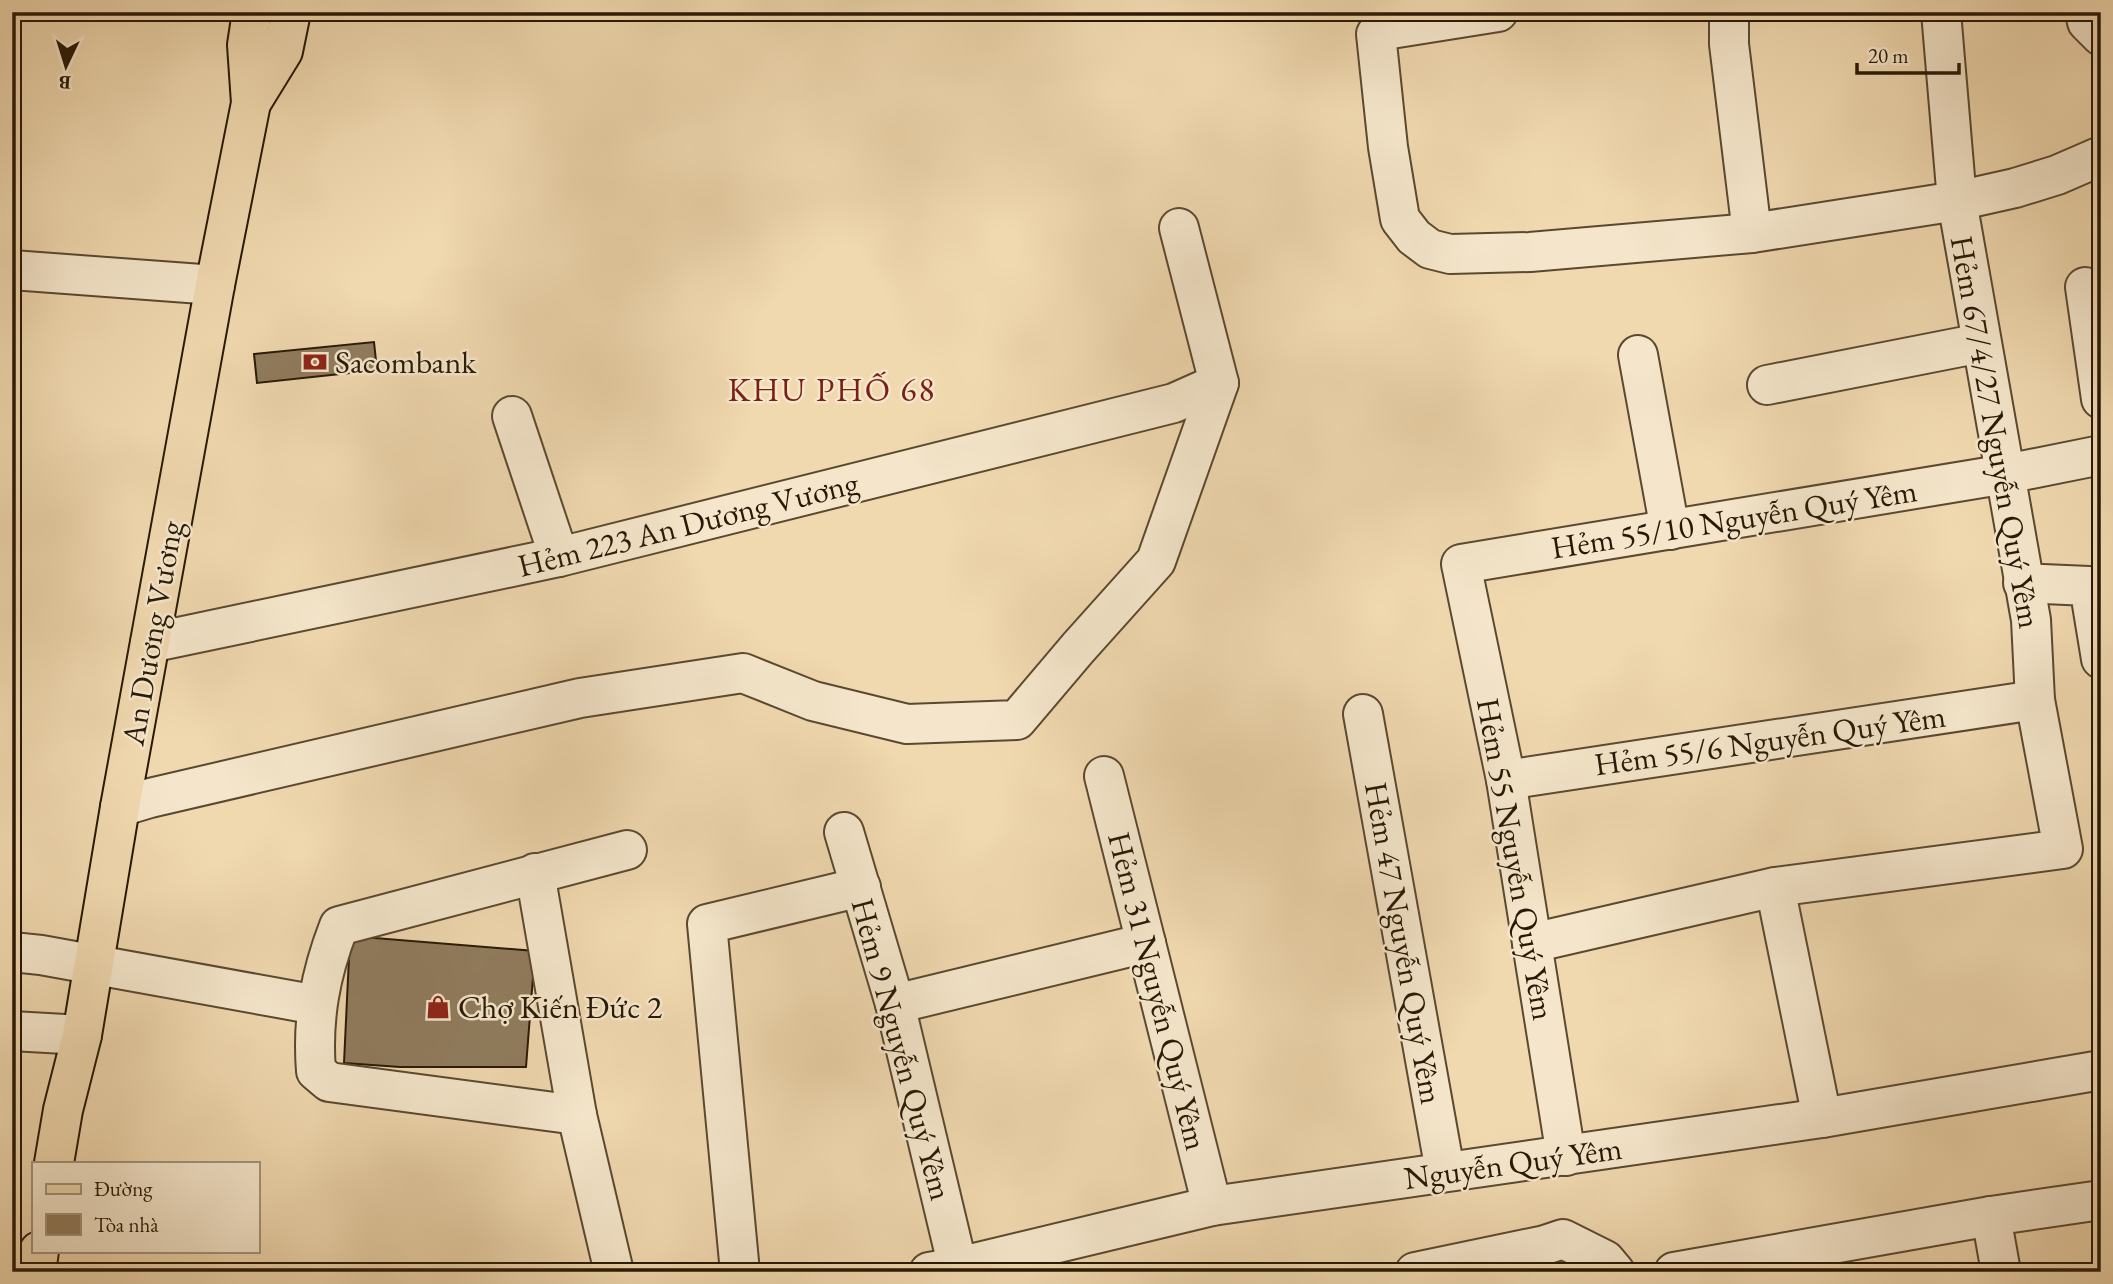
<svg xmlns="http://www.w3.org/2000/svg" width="2113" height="1284" font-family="'EB Garamond',serif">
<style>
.building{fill:#907c5e;stroke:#281906;stroke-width:2}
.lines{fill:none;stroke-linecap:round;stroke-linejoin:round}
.minor-casing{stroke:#5a4930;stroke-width:42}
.major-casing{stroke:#281906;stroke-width:42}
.minor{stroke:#f5e6cb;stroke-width:38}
.major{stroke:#f0d8af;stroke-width:38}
.labels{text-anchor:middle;stroke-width:5;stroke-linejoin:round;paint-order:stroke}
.poi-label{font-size:32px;fill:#281906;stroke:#f5e6cb;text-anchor:start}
.street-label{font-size:32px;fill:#281906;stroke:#f5e6cb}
.neighbourhood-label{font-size:33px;letter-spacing:2px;fill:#7a1f14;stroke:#f5e6cb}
</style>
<rect width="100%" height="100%" fill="#f0d8af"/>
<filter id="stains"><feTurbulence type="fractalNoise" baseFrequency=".00286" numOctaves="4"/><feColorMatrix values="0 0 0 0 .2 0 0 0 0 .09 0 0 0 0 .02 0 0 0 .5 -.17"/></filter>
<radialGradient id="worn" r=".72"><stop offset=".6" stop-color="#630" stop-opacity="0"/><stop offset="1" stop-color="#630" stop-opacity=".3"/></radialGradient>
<g class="building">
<polygon points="374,342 377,370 257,383 254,354"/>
<polygon points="350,936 535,951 526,1067 400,1067 344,1063"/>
</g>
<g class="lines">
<g class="minor-casing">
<g id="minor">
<polyline points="1498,12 1391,29 1376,34 1388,147 1400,219 1414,237 1430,249 1450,254 1530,252 1752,233 1957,201 2015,188 2057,175 2101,156"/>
<polyline points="1729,12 1729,44 1752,233"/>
<polyline points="2085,12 2087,22 2101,36"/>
<polyline points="12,270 215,285"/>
<polyline points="2085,287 2101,399"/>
<polyline points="1638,355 1670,530"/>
<polyline points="1767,385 1981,343"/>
<polyline points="512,416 559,557"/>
<polyline points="2023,583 2089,586 2101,659"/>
<polyline points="150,643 559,557 1174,403 1219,383"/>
<polyline points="1363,714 1445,1171"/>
<polyline points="1104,776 1212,1206"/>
<polyline points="1506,780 2035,700"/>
<polyline points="120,807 150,798 580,698 743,673 813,701 907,724 1017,720 1078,648 1156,561 1219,383 1179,228"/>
<polyline points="844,832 895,1004 959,1272"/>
<polyline points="535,873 577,1115 614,1272"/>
<polyline points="1775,887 1822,1118"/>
<polyline points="1532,943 1775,887 2063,849 2035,700 2031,620 1957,201 1941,12"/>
<polyline points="12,952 41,955 317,1005"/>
<polyline points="895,1004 1146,943"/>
<polyline points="12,1031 82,1035"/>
<path d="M577 1115 329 1082 316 1071C312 1019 320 975 339 926L627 850"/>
<polyline points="1566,1156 1506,780 1461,564 2006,474 2101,455"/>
<polyline points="1991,1216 2001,1272"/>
<polyline points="740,1272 707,924 861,887"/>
<polyline points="929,1272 958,1267 1212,1206 1822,1118 2101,1070"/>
<polyline points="1415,1272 1545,1245 1563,1239 1605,1260 1615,1272"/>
<polyline points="1674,1272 1991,1216 2101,1200"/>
</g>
</g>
<g class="major-casing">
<g id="major">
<polyline points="251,103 283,51 291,12"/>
<polyline points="54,1163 63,1110 82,1035 120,807 215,285 251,103 247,45 252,12"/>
<polyline points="36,1272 39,1251"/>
</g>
</g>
<use href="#minor" class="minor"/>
<use href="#major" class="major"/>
</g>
<defs>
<g id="bank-bare" transform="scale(1.89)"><path d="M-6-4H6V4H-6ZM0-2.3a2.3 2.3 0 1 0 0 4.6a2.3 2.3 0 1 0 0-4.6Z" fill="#8f2418" stroke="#f5e6cb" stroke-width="2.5" paint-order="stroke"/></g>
<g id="shop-bare" transform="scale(1.89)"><path d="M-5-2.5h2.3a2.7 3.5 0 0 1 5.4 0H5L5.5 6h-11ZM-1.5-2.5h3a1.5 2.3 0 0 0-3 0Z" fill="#8f2418" stroke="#f5e6cb" stroke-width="2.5" paint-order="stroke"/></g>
</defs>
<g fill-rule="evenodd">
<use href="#bank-bare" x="315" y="362"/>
<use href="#shop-bare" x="438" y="1007"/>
</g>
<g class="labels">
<g class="poi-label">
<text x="335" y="373">Sacombank</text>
<text x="458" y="1018">Chợ Kiến Đức 2</text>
</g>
<g class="street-label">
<text transform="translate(1996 432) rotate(80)" y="11">Hẻm 67/4/27 Nguyễn Quý Yêm</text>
<text transform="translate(1734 519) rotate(-9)" y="11">Hẻm 55/10 Nguyễn Quý Yêm</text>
<text transform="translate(688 524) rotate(-14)" y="11">Hẻm 223 An Dương Vương</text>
<text transform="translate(152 633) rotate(-80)" y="11">An Dương Vương</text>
<text transform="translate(1770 740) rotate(-8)" y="11">Hẻm 55/6 Nguyễn Quý Yêm</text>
<text transform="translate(1516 859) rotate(80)" y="11">Hẻm 55 Nguyễn Quý Yêm</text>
<text transform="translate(1404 943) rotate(80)" y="11">Hẻm 47 Nguyễn Quý Yêm</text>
<text transform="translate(1158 991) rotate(76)" y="11">Hẻm 31 Nguyễn Quý Yêm</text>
<text transform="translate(902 1049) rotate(75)" y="11">Hẻm 9 Nguyễn Quý Yêm</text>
<text transform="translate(1513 1163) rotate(-8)" y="11">Nguyễn Quý Yêm</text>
</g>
<g class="neighbourhood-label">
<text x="832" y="401">KHU PHỐ 68</text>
</g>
</g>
<rect width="2113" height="1284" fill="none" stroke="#f0d8af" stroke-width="42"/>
<rect x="14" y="14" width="2085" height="1256" fill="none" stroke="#281906" stroke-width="3.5"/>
<rect x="21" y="21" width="2071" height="1242" fill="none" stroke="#281906" stroke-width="2"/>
<rect x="32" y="1162" width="228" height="91" fill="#f5e6cb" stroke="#a3947c" stroke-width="2"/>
<rect x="46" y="1184" width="35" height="10" fill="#f0d8af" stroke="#a3947c" stroke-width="2"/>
<text x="94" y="1196" font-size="21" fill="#281906">Đường</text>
<rect x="46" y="1214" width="35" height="21" fill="#907c5e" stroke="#a3947c" stroke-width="2"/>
<text x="94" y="1232" font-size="21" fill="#281906">Tòa nhà</text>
<g transform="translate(66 66) rotate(184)" stroke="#f5e6cb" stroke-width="5" paint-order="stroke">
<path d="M0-5L12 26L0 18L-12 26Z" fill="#281906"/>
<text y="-10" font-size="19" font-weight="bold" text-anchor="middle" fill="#281906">B</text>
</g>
<path d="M1857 63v10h102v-10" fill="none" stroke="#281906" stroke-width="3.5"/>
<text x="1868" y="63" font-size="21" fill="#281906" stroke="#f5e6cb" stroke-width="5" paint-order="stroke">20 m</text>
<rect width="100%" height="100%" filter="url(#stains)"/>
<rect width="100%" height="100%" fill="url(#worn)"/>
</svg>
